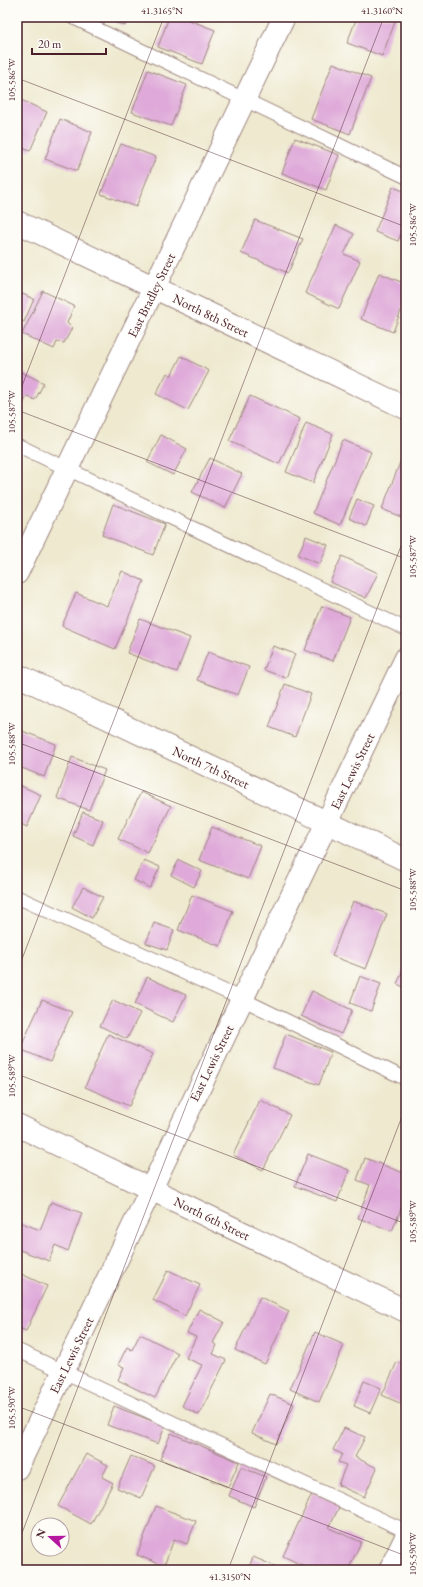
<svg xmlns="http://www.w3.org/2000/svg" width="423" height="1587" font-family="'EB Garamond',serif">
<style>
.building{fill:#dfaad9}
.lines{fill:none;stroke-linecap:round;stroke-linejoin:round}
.service-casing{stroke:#9c847d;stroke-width:15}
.minor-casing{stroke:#9c847d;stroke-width:24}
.tertiary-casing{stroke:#9c847d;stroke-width:24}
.service{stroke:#fff;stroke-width:13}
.minor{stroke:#fff;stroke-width:22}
.tertiary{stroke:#fff;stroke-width:22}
.ticks{fill:none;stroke:#4a1f2b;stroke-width:1;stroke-opacity:0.45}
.labels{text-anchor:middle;stroke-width:3;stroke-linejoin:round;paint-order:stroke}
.street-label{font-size:13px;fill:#4a1f2b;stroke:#fdfcf7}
.neatline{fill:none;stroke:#4a1f2b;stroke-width:1.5}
.ticks-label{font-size:10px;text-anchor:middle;fill:#4a1f2b}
</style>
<rect width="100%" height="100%" fill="#fdfcf7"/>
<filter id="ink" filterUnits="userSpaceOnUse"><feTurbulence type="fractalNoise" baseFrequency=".025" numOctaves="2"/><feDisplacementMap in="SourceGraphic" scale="8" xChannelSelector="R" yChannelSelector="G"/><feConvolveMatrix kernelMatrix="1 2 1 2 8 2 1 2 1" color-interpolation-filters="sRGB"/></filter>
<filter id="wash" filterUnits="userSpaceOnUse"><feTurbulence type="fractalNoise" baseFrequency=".012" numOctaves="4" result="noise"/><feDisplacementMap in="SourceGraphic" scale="16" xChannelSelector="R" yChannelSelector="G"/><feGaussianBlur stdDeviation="0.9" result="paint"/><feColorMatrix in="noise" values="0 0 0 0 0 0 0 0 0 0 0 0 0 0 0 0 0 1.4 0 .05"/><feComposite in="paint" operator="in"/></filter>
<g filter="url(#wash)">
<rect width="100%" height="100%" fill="#eee9cf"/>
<g id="blocks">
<g class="building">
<polygon points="102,17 128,17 125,26"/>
<polygon points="169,17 181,17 215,30 202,64 158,47"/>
<polygon points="357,17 397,17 382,56 347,43"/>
<polygon points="333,63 371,78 350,134 311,119"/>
<polygon points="148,70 187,85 171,126 132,112"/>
<polygon points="21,100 47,112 30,151 17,146 17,110"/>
<polygon points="60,119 92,132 77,171 45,159"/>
<polygon points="295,138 339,155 326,190 282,173"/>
<polygon points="121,144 156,157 136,207 101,194"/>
<polygon points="393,187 406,192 406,221 398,241 375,232"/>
<polygon points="255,220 303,239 288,273 241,253"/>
<polygon points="336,225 354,234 344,254 360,261 339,309 305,293"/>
<polygon points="379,273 406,284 406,297 393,332 361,319"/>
<polygon points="43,291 74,306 67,323 72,328 64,343 57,342 54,349 22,334"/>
<polygon points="18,292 34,299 24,322 17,319 17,295"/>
<polygon points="181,356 209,371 188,410 156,394 167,373 171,376"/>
<polygon points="17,370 44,383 35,400 27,396 17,415"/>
<polygon points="250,396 300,419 279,464 229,441"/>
<polygon points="306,423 333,434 313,483 286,472"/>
<polygon points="161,435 187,449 173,475 147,462"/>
<polygon points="343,440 371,452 340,525 313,513"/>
<polygon points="210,458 242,474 225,508 192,492"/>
<polygon points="401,460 406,462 406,519 382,509"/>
<polygon points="357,499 374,506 366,526 349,518"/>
<polygon points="113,504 165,524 153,555 102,535"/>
<polygon points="306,536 328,545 320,564 298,555"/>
<polygon points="342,556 378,573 366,598 330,582"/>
<polygon points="122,571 144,581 115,649 62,626 76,593 107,606"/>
<polygon points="322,606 350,617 333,661 305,650"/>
<polygon points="140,619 190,638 177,672 127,653"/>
<polygon points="273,646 295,654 286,678 264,670"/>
<polygon points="208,652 249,667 238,695 197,680"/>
<polygon points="285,684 311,694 295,737 269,727"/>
<polygon points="17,729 56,744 44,777 17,766"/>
<polygon points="72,757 105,770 89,810 57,798"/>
<polygon points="17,784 41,795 27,827 17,822"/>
<polygon points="141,792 171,806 148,853 118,839"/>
<polygon points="83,812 103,820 93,845 73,836"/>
<polygon points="212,827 261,846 248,879 199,860"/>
<polygon points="144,860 160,867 150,888 134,880"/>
<polygon points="179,860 202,871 194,887 171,875"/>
<polygon points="83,887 103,897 92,918 72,907"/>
<polygon points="192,895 233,911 220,946 178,930"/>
<polygon points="353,901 387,914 366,969 332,956"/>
<polygon points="154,923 174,930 167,950 146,943"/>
<polygon points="406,963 406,988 397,984"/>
<polygon points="360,976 381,984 371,1011 350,1003"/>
<polygon points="147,977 186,995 173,1022 135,1004"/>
<polygon points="312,991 352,1010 341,1034 301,1016"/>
<polygon points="42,1000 72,1012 50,1062 20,1049"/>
<polygon points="113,1000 140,1013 127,1039 100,1026"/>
<polygon points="108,1034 153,1054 129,1106 85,1087"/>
<polygon points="286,1034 331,1052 319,1085 273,1068"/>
<polygon points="260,1100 290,1115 263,1170 233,1155"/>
<polygon points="308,1154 349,1170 337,1202 295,1186"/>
<polygon points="365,1158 406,1174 406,1196 392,1231 358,1218 370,1185 357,1180"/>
<polygon points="51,1202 82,1213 68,1251 55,1245 49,1261 17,1249 17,1221 40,1230"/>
<polygon points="168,1270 200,1285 185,1316 153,1300"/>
<polygon points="17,1272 47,1286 26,1331 17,1327"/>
<polygon points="260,1297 289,1311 265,1364 235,1350"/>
<polygon points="199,1309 224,1322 213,1343 217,1345 213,1354 226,1360 199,1415 182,1406 202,1365 186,1358 196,1337 187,1333"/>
<polygon points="315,1332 344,1345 319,1402 290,1389"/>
<polygon points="140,1334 178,1353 155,1398 118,1380 124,1367 118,1365 127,1347 132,1350"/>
<polygon points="397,1362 406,1366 406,1406 382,1395"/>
<polygon points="364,1381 381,1388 370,1413 354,1406"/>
<polygon points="270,1394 294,1404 276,1444 252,1433"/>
<polygon points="114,1406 165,1426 158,1444 107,1425"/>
<polygon points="344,1428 365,1437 355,1457 377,1468 364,1497 338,1485 346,1465 338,1462 342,1454 333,1450"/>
<polygon points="171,1433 239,1462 228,1487 160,1459"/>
<polygon points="86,1454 108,1465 102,1477 113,1483 91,1524 58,1506"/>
<polygon points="131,1456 155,1466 141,1498 117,1488"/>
<polygon points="241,1467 266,1477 254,1507 229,1496"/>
<polygon points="313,1492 340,1505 329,1528 361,1542 348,1570 312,1570 283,1556"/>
<polygon points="156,1506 196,1521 187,1544 174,1539 164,1566 137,1555"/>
<polygon points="253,1557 284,1570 248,1570"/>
</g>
</g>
</g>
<g filter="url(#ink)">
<use href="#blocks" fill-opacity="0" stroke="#9c847d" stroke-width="1"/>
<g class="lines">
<g class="service-casing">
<g id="service">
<polyline points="72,17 406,177"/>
<polyline points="17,445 406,629"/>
<polyline points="17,897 242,999 406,1079"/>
<polyline points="17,1350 406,1531"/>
</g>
</g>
<g class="minor-casing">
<g id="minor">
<polyline points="17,222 406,408"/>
<polyline points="17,573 284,17"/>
<polyline points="17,675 406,860"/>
<polyline points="17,1125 406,1311"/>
<polyline points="390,1570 406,1537"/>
</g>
</g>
<g class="tertiary-casing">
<polyline id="tertiary" points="17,1468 406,658"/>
</g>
<use href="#service" class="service"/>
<use href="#minor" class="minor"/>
<use href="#tertiary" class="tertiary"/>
</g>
</g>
<path class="ticks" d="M17 78 406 227M17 399 164 17M17 410 406 559M17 742 406 891M17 972 384 17M17 1074 406 1224M17 1406 406 1556M17 1546 406 533M228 1570 406 1106"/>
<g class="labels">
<g class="street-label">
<text transform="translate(151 295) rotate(-64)" y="5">East Bradley Street</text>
<text transform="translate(211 315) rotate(26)" y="5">North 8th Street</text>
<text transform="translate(211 767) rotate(25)" y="5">North 7th Street</text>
<text transform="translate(352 771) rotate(-64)" y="5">East Lewis Street</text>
<text transform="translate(211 1063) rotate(-64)" y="5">East Lewis Street</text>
<text transform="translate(212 1218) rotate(26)" y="5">North 6th Street</text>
<text transform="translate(71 1355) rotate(-64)" y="5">East Lewis Street</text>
</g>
</g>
<rect width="423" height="1587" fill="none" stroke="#fdfcf7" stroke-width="44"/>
<g transform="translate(50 1537) rotate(291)"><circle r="19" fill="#fdfcf7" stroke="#b5a4a5"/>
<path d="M0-3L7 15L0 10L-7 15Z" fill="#b5179e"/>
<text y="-6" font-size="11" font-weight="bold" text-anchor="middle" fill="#4a1f2b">N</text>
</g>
<path d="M32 48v6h74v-6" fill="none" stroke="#4a1f2b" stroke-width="2"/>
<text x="38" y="48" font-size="12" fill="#4a1f2b" stroke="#fdfcf7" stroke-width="3" paint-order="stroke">20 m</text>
<rect x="22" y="22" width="379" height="1543" class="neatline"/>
<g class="ticks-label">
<text x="162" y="14">41.3165°N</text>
<text x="382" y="14">41.3160°N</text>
<text transform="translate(11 80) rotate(-90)" y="4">105.586°W</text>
<text transform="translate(412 225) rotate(-90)" y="4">105.586°W</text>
<text transform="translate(11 412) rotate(-90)" y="4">105.587°W</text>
<text transform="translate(412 557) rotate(-90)" y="4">105.587°W</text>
<text transform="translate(11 744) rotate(-90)" y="4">105.588°W</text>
<text transform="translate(412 890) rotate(-90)" y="4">105.588°W</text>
<text transform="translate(11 1076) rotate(-90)" y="4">105.589°W</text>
<text transform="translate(412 1222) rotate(-90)" y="4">105.589°W</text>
<text transform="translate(11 1408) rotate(-90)" y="4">105.590°W</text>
<text transform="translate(412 1554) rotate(-90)" y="4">105.590°W</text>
<text x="230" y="1580">41.3150°N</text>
</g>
</svg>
